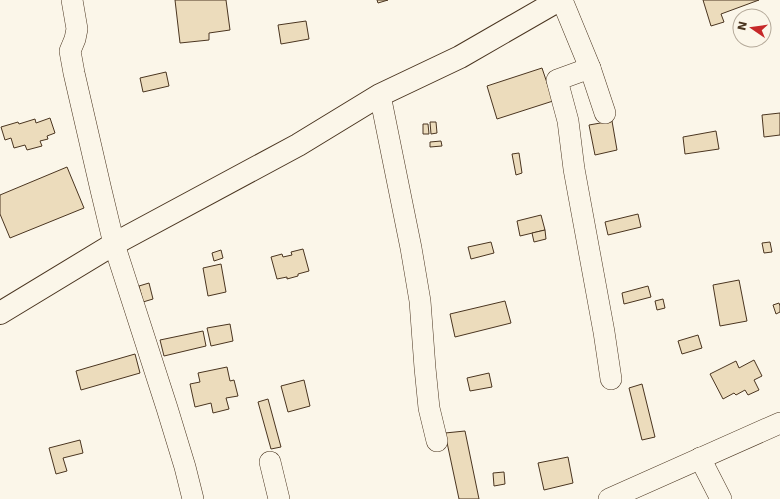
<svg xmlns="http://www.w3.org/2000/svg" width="780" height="499" font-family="'DejaVu Sans',sans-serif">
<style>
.building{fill:#ecdcbc;stroke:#4a3520}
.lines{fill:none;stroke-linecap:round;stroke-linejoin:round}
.minor-casing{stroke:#4a3520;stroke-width:22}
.major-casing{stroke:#4a3520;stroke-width:24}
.minor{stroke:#fbf6e9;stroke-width:21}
.major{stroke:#fbf6e9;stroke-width:22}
</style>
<rect width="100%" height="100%" fill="#fbf6e9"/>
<g class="building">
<polygon points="175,0 226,0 230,30 209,33 209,40 180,43"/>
<polygon points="377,0 388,0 378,3"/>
<polygon points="703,0 759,0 721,14 724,22 711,26"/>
<polygon points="306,21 309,39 281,44 278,25"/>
<polygon points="542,68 553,101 497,119 487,86"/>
<polygon points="166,72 169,86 143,92 140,78"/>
<polygon points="780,113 780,135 764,137 762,115"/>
<polygon points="50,118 55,133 47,136 48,139 40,141 42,146 27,150 25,145 14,148 11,138 5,140 1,127 18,122 19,124 35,119 36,123"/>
<polygon points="612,121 617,150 595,155 589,125"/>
<polygon points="430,122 436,122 437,133 431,134"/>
<polygon points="423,124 428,124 429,134 423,134"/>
<polygon points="716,131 719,149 685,154 683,137"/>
<polygon points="441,141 442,146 430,147 430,142"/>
<polygon points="519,153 522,173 516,175 512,154"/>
<polygon points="67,167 84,208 10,238 0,214 0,195"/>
<polygon points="638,214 641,227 608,235 605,222"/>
<polygon points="541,215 545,230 520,236 517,221"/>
<polygon points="545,230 546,239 534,242 532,233"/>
<polygon points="491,242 494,253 471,259 468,247"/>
<polygon points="770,242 772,252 764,253 762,243"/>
<polygon points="303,249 309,271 298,274 298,276 287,279 287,277 277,279 271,257 282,254 283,257 292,255 291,252"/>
<polygon points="221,250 223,258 214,261 212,253"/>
<polygon points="221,264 226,292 208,296 203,268"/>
<polygon points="739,280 747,321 720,326 713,285"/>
<polygon points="149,283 153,299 143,302 139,286"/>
<polygon points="648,286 651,297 624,304 622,293"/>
<polygon points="663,299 665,308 657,310 655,301"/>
<polygon points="505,301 511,323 455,337 450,314"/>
<polygon points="779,303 780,306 780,312 776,314 773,305"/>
<polygon points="230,324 233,341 211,346 207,328"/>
<polygon points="203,331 206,346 164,356 160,340"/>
<polygon points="698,335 702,348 682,354 678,341"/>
<polygon points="135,354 140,373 81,390 76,371"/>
<polygon points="754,360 762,376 754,380 759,390 748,395 745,390 736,395 734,393 723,399 710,374 736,361 739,368"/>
<polygon points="227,367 230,381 234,380 238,396 226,398 229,409 213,413 211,403 195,407 190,384 200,382 198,373"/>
<polygon points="489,373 492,387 470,391 467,378"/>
<polygon points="304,380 310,406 288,412 281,386"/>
<polygon points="642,384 655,437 642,440 629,388"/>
<polygon points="268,399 281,447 271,449 258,402"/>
<polygon points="465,431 479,499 459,499 445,433"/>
<polygon points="80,440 83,453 63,458 67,471 56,474 49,448"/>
<polygon points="568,457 573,483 544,490 538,463"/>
<polygon points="504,472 505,484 494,486 493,473"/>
</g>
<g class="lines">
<g class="minor-casing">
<g id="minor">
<polyline points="72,0 77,29 75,39 70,51 74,73 101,190 114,244 167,408 185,467 193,499"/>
<polyline points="562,0 590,68 557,80 568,121 574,169 604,332 611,379"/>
<polyline points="590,68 605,113"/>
<polyline points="380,95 411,248 420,301 425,368 429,408 437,441"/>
<polyline points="700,458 721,499"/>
<polyline points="270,462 279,499"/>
<polyline points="609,499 780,423"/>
</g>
</g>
<g class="major-casing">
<polyline id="major" points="0,313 114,244 298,145 380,95 460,57 559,0"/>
</g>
<use href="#minor" class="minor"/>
<use href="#major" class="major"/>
</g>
<g transform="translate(752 28) rotate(283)"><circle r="19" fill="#fbf6e9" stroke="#b4a999"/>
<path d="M0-3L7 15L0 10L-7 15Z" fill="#c62828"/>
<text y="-6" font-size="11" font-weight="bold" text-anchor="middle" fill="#4a3520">N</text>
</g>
</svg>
